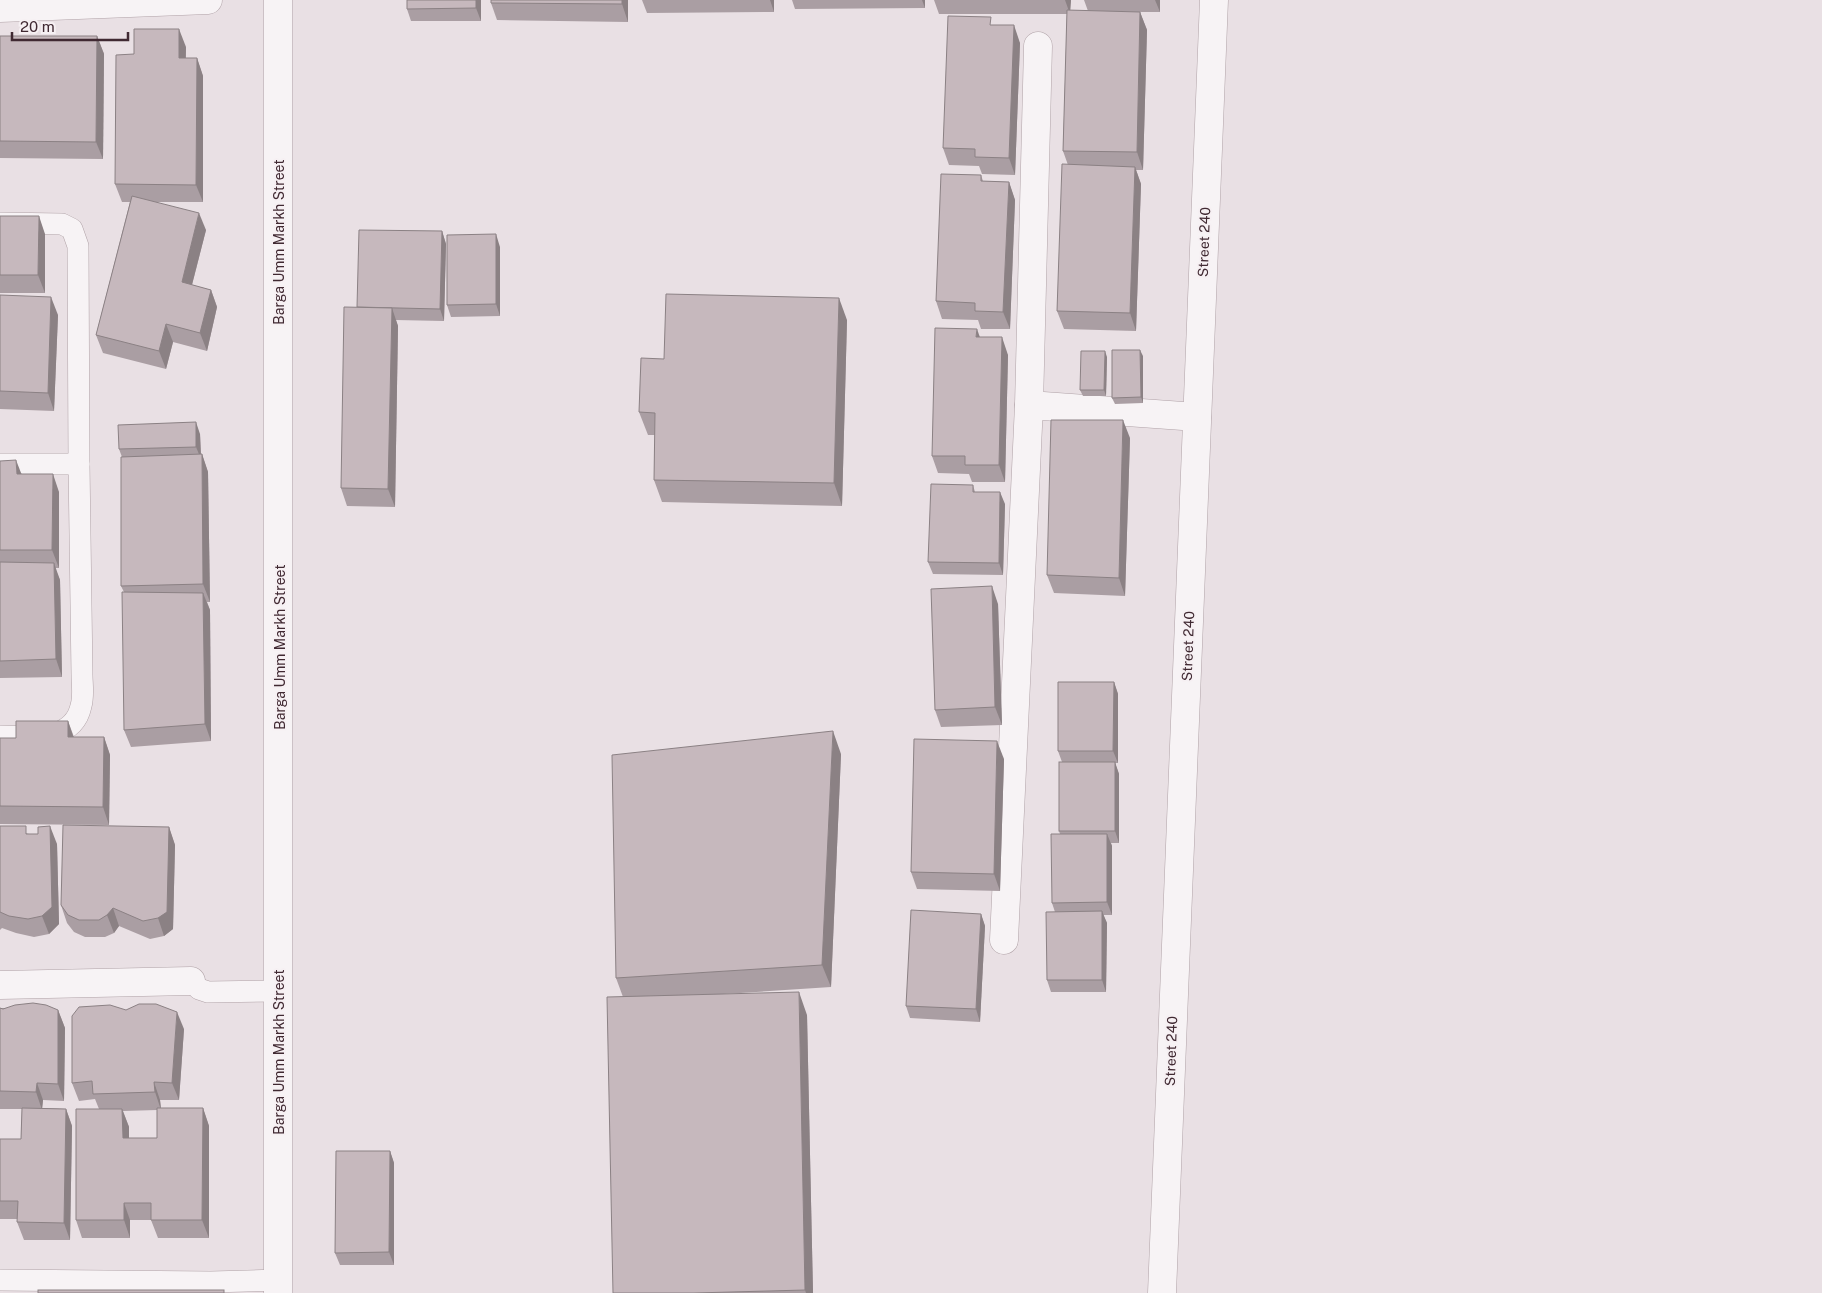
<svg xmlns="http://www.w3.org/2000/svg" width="1822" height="1293" font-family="'Public Sans',sans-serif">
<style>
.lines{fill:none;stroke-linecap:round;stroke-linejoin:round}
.lane-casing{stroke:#b0a2a7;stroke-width:22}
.street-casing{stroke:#b0a2a7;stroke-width:29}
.lane{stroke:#f7f3f5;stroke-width:21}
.street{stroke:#f7f3f5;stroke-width:28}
.wall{fill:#aa9ea3;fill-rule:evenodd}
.shaded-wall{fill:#8b8184}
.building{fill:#c6b8bd;stroke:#8b8184}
.labels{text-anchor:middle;stroke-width:4;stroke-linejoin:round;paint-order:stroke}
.street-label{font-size:14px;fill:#402932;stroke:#f6f0f3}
</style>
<rect width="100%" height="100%" fill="#e9e0e4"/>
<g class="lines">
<g class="lane-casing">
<g id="lane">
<path d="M0 223 62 224 72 229 78 246 79 464 82 675C82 684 84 696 81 706 73 743 30 736 0 736"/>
<polyline points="0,464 79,464"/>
<polyline points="191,981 199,989 208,992 279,991"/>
<polyline points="0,1280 211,1282 279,1280"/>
</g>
</g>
<g class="street-casing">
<g id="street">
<polyline points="278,0 278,1293"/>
<polyline points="0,8 208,0"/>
<polyline points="1029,405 1038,46"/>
<polyline points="1004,940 1029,405 1197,417"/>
<polyline points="0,985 191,981"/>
<polyline points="1162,1293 1214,0"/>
</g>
</g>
<use href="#lane" class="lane"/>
<use href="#street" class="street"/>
</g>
<g class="wall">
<polygon points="407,0 481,0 481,21 411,21 407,9"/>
<polygon points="628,0 628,22 497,20 491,3"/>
<polygon points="642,0 774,0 774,12 647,13"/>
<polygon points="792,0 925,0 925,8 795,9"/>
<polygon points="934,0 1071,0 1070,10 1088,11 1084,0 1160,0 1160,12 1140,12 1147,30 1143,170 1136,170 1141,184 1136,331 1064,329 1057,311 1068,165 1063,151 1067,14 939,14"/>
<polygon points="994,25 1020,43 1015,175 982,174 979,166 949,165 943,148"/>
<polygon points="0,36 97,36 104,54 103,159 0,158"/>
<polygon points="186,47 186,58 197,58 203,76 203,202 157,202 206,230 192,285 211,290 217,307 207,351 173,342 166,369 103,353 96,335 130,202 122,202 115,184 134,54"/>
<polygon points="981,175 983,181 1009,182 1015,200 1010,329 981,329 978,320 942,319 936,301"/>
<polygon points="0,216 45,234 45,293 0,293"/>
<polygon points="442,231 446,244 444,321 396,320 398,326 395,507 347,506 341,488 357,308"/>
<polygon points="500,247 500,316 451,317 447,305"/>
<polygon points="0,295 58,315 54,411 0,409"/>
<polygon points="847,320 842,506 662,502 654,480 655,435 648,435 639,412 664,359"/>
<polygon points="980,337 1008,355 1005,482 972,482 969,474 938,473 932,456"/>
<polygon points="1143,356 1143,403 1115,404 1112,398"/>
<polygon points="1107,357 1106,396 1083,396 1080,390"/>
<polygon points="200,434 201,454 202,454 208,472 210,602 207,602 210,610 211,741 131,747 124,730 124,592 121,586 122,457 119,449"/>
<polygon points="1130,438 1125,596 1054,593 1047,575"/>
<polygon points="0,461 22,474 59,492 59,568 55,568 60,580 62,677 0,678"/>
<polygon points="973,485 975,492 1005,504 1003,575 933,574 928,562"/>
<polygon points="998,604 1002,725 941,727 935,710"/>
<polygon points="1114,682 1118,694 1118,763 1115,763 1119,774 1119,843 1111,843 1112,846 1112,915 1103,915 1107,923 1106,992 1051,992 1047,980 1055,912 1052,903 1060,834 1059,831 1062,762 1058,751"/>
<polygon points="68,721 74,737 104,737 110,755 109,825 0,824 0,738 16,738"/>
<polygon points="841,754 831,987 724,994 807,1015 813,1293 613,1293 623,997 616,978"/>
<polygon points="1004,759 1000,891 917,889 911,872"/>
<polygon points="0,826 29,834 57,844 59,924 49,934 34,937 16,933 2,928 0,930"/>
<polygon points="169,827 175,845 173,929 164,936 150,939 119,926 114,933 105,937 85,937 74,932 67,923 61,905"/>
<polygon points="981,914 985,926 980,1022 910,1018 906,1006"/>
<polygon points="0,1008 58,1010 65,1028 64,1101 43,1100 42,1108 66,1109 72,1126 70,1240 24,1240 17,1222 18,1219 0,1219 0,1139 21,1139 22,1109 0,1109"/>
<path d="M184 1029 179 1100H160L161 1108H203L209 1126V1238H158L151 1220H130V1238H82L76 1220 99 1109 95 1099 79 1101 72 1083ZM157 1110V1138H129V1127L123 1111Z"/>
<polygon points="390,1151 394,1163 394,1265 340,1265 335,1253"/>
</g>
<g class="shaded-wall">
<polygon points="476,0 481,0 481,21 476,8"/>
<polygon points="622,0 628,0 628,22 622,4"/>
<polygon points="770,0 774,0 774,12"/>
<polygon points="922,0 925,0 925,8"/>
<polygon points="1065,0 1071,0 1070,14"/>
<polygon points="1155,0 1160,0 1160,12"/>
<polygon points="1140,12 1147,30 1143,170 1137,152"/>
<polygon points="1014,25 1020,43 1015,175 1009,158"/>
<polygon points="179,29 186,47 185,76 179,58"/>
<polygon points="97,36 104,54 103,159 96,142"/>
<polygon points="197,58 203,76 203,202 196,185"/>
<polygon points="1135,167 1141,184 1136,331 1130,313"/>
<polygon points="1009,182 1015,200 1010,329 1003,312"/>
<polygon points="199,213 206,230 188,300 182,282"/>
<polygon points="39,216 45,234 45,293 38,275"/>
<polygon points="442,231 446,244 444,321 440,309"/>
<polygon points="496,234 500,247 500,316 496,304"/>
<polygon points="211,290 217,307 207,351 200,333"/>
<polygon points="51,297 58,315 54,411 48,393"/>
<polygon points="839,298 847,320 842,506 834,483"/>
<polygon points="392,308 398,326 395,507 388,489"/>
<polygon points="166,324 173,342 166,369 159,351"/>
<polygon points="977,329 983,346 976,337"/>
<polygon points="1002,337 1008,355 1005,482 999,465"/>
<polygon points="1140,350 1143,356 1143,403 1141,397"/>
<polygon points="1105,351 1107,357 1106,396 1104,390"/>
<polygon points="1123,420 1130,438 1125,596 1119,578"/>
<polygon points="196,422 200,434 201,459 196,447"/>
<polygon points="202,454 208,472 210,602 203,584"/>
<polygon points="16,460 23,478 17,474"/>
<polygon points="53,474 59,492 59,568 52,550"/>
<polygon points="1000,492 1005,504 1003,575 999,563"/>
<polygon points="54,563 60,580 62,677 56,659"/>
<polygon points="992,586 998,604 1002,725 995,707"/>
<polygon points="203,593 210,610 211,741 205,724"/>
<polygon points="1114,682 1118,694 1118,763 1113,751"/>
<polygon points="68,721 74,739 68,737"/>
<polygon points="833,731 841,754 831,987 822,965"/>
<polygon points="104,737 110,755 109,825 103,807"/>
<polygon points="997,741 1004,759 1000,891 994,874"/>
<polygon points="1115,762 1119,774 1119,843 1115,831"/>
<polygon points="50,826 57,844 59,924 49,934 42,916"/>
<polygon points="169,827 175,845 173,929 164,936 158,918"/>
<polygon points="1107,834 1112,846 1112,915 1107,902"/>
<polygon points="113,908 119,926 114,933 107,915"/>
<polygon points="1102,911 1107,923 1106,992 1102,980"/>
<polygon points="981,914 985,926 980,1022 976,1009"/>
<polygon points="799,992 807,1015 813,1293 806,1293 805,1290"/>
<polygon points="58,1010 65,1028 64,1101 58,1084"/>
<polygon points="177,1012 184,1029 179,1100 172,1083"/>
<polygon points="154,1082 160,1100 161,1110 155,1092"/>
<polygon points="37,1083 43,1100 42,1110 36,1092"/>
<polygon points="203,1108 209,1126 209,1238 202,1220"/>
<polygon points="66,1109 72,1126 70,1240 64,1223"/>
<polygon points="122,1109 129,1127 129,1155 123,1138"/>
<polygon points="390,1151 394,1163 394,1265 389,1252"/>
<polygon points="124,1203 130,1220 130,1238 124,1220"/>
</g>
<g class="building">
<polygon points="407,0 476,0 476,8 407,9"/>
<polygon points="491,0 622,0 622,4 491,3"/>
<polygon points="1067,10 1140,12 1137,152 1063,151"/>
<polygon points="948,16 991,17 990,25 1014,25 1009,158 975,157 975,149 943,148"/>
<polygon points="134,29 179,29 179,58 197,58 196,185 115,184 116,55 134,54"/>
<polygon points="0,36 97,36 96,142 0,141"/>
<polygon points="1062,164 1135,167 1130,313 1057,311"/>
<polygon points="941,174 981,175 981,181 1009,182 1003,312 975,311 975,303 936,301"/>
<polygon points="132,196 199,213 182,282 211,290 200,333 166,324 159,351 96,335"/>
<polygon points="0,216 39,216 38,275 0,275"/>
<polygon points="359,230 442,231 440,309 357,307"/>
<polygon points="496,234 496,304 447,305 447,235"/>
<polygon points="666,294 839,298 834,483 654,480 655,413 639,412 641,358 664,359"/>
<polygon points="0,295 51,297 48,393 0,391"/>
<polygon points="344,307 392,308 388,489 341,488"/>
<polygon points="935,328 977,329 976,337 1002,337 999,465 965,465 965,456 932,456"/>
<polygon points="1112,350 1140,350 1141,397 1112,398"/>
<polygon points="1081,351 1105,351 1104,390 1080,390"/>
<polygon points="1051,420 1123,420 1119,578 1047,575"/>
<polygon points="196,422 196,447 119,449 118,425"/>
<polygon points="202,454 203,584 121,586 121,457"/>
<polygon points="16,460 17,474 53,474 52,550 0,550 0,461"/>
<polygon points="931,484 973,485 973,492 1000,492 999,563 928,562"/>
<polygon points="0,562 54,563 56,659 0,661"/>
<polygon points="992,586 995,707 935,710 931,589"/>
<polygon points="122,592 203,593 205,724 124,730"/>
<polygon points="1058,682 1114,682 1113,751 1058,751"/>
<polygon points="16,721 68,721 68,737 104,737 103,807 0,806 0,738 16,738"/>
<polygon points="833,731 822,965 616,978 612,755"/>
<polygon points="914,739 997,741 994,874 911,872"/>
<rect x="1059" y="762" width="56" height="69"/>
<polygon points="63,825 169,827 167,912 158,918 143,921 113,908 107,915 99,920 79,920 68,915 61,905"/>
<polygon points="0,826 26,826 26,834 38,834 38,827 50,826 52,907 42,916 28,919 9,916 0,912"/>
<polygon points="1051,834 1107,834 1107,902 1052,903"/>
<polygon points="911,910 981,914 976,1009 906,1006"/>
<polygon points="1102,911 1102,980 1047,980 1046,912"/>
<polygon points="799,992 805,1290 694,1293 613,1293 607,997"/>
<polygon points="33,1003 46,1005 58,1010 58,1084 37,1083 36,1092 0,1091 0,1008 3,1009 15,1005"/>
<polygon points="139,1004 156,1004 177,1012 172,1083 154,1082 155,1092 93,1094 92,1081 72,1083 72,1016 79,1007 110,1005 126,1010"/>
<polygon points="22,1108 66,1109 64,1223 17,1222 18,1201 0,1201 0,1139 21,1139"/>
<polygon points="157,1108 203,1108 202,1220 151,1220 151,1203 124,1203 124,1220 76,1220 76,1109 122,1109 123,1138 157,1138"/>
<polygon points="336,1151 390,1151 389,1252 335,1253"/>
<rect x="38" y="1290" width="186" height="3"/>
</g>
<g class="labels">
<g class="street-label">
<text transform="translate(279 242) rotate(-90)" y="5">Barga Umm Markh Street</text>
<text transform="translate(1204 242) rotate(-88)" y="5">Street 240</text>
<text transform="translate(1188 646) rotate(-88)" y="5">Street 240</text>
<text transform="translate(280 647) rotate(-90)" y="5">Barga Umm Markh Street</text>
<text transform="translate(1171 1051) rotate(-88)" y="5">Street 240</text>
<text transform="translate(279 1052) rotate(-90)" y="5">Barga Umm Markh Street</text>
</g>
</g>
<path d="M12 32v8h116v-8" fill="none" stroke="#402932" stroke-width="2.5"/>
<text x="20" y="32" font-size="15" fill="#402932" stroke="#f6f0f3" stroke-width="4" paint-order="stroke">20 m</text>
</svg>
